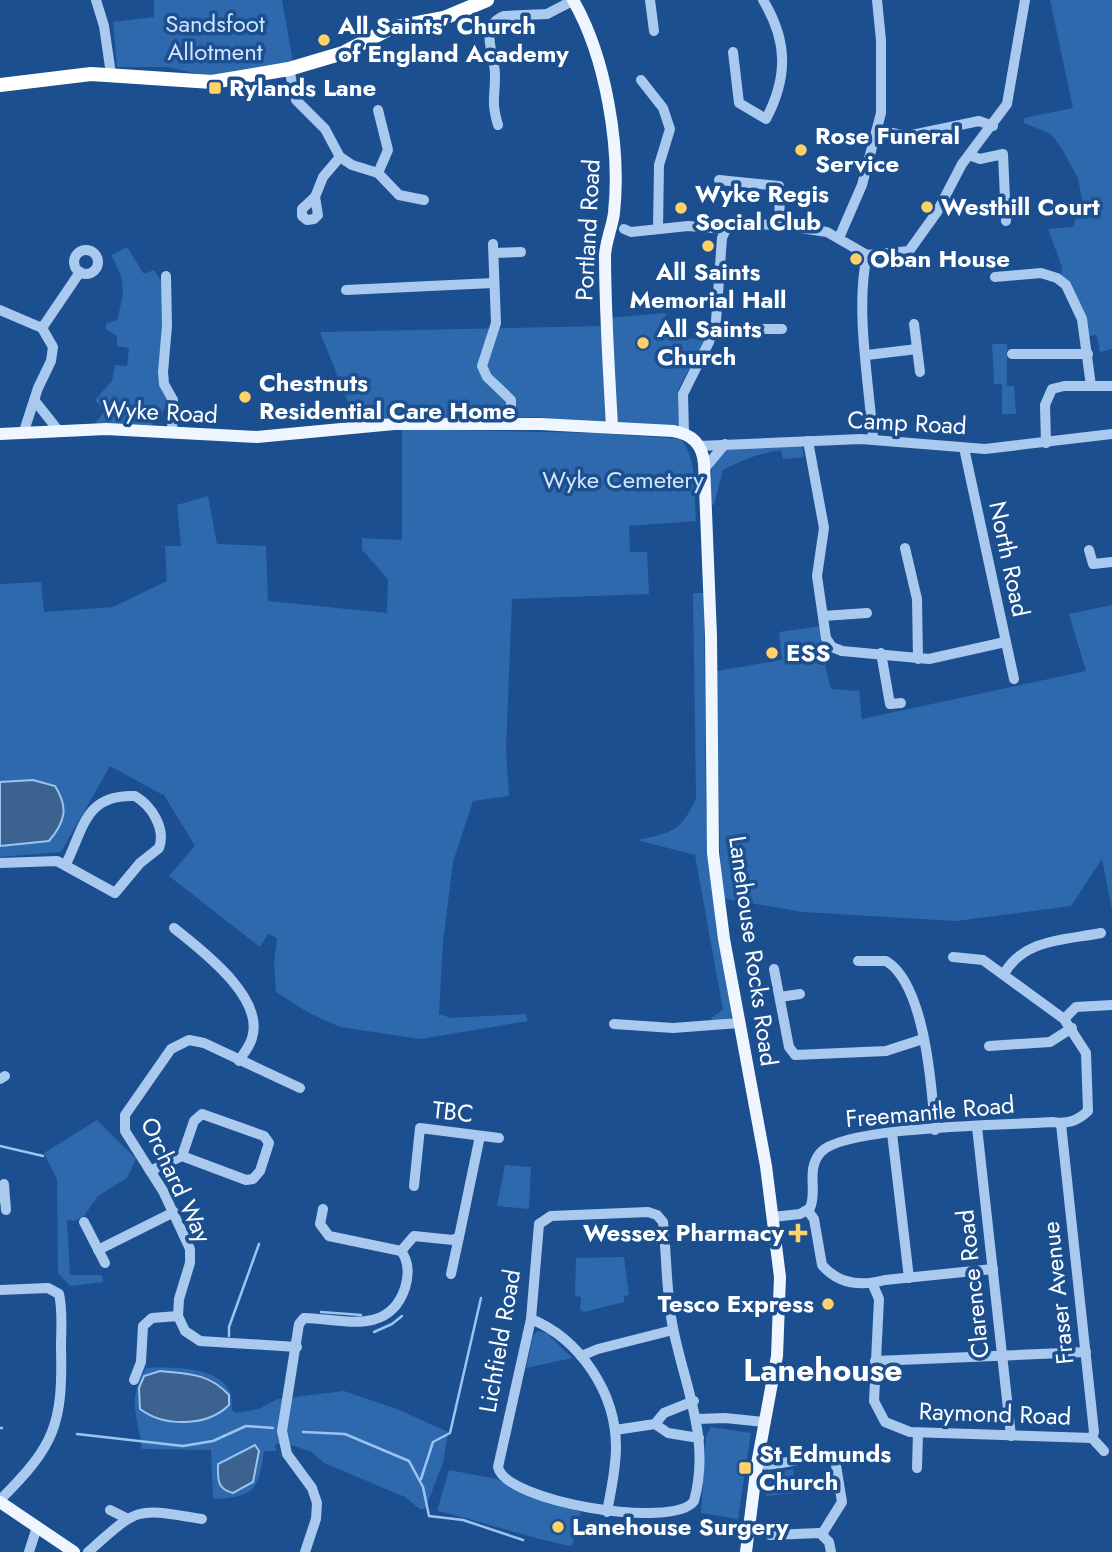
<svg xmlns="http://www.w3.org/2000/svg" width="1112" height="1552" font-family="Jost,sans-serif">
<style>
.green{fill:#2e69ad}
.water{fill:#3c6290;stroke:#9cc4f0;stroke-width:2}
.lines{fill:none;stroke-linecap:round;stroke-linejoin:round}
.stream{stroke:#9cc4f0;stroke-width:2.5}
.minor{stroke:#a9c9ee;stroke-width:10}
.major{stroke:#f0f6ff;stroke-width:12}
.highway{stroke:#fff;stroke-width:14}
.poi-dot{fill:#ffd166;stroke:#1b4f8f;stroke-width:2.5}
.labels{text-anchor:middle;stroke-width:7;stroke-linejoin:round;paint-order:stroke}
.park-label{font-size:24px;fill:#cfe3fa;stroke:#1b4f8f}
.poi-label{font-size:24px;font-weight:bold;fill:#fff;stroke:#1b4f8f;text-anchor:start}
.street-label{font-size:24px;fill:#fff;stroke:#1b4f8f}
.district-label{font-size:32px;font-weight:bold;fill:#fff;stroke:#1b4f8f}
</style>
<rect width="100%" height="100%" fill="#1b4f8f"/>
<g class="green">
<polygon points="154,0 282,0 293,62 211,77 167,67 117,67 113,22 154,17"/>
<polygon points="1050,0 1112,0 1112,349 1100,352 1097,335 1089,336 1061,278 1062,267 1048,229 1073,227 1082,200 1078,178 1062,149 1051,134 1024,123 1024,118 1073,108"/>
<path d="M127 247 144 274 154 270 164 285 169 396 161 417 148 428 95 423 105 411 95 400 112 381 115 365 127 366 129 348 117 346V336L106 329V324L117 320C125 290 126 282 111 255Z"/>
<polygon points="665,313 675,338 705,339 678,390 679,426 542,420 542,417 355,420 320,332 604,326 608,318"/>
<polygon points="992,344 1007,344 1007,386 1014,386 1016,414 1002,414 1002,384 994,384"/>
<path d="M402 429 597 433 681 439C698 459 694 497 696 521L629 526 630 552H647L649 594 512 599 506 749 509 796 473 801 453 862 443 942 439 1014 451 1018 525 1014 528 1021 420 1039 340 1027 309 1013 276 992 274 964 277 938 268 934 260 947 169 876 195 846 164 795 166 789 163 795 110 766 61 852 0 857V584L41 582 44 612 113 607 167 581 165 546H181L177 505 208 496 217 544 266 546 268 601 387 613 388 579 362 550V538L402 540Z"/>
<path d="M802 446 804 457 783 459 781 450C759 453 743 460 723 470L714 505 709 504 712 467 724 449Z"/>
<path d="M693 593H704L706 815 732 1016 728 1021 712 1022 711 1018 723 1010 695 855 637 840C671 833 681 832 696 798Z"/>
<polygon points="1112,605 1112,910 1102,859 1071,906 956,921 802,912 721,898 716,671 782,660 779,632 821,626 827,650 794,657 822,653 831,689 859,691 862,719 1086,671 1069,614"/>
<polygon points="97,1120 136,1159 127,1178 98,1196 84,1216 74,1221 67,1220 70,1275 102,1275 103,1282 70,1286 58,1273 57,1179 44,1153"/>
<polygon points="505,1165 531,1167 529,1209 497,1206"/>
<polygon points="624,1257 629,1295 624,1296 624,1302 584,1312 580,1309 581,1297 575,1296 576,1258"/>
<polygon points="538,1331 547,1333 572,1358 526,1368 533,1336"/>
<path d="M146 1368C170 1367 220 1366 230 1393 232 1397 232 1405 232 1410L236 1413 259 1409 278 1399 344 1391 397 1409 448 1432 443 1463 425 1509H420L405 1497 324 1463 312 1452 291 1445 275 1444 276 1451H264C259 1490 254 1497 213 1499L211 1450 142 1449C137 1415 127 1400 146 1368Z"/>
<polygon points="711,1427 751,1433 738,1519 701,1513 706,1436"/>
<polygon points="793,1469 797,1493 766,1496 771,1474"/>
<path d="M449 1470 497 1479 529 1496 581 1512 573 1543 570 1546C524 1537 482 1521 437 1511Z"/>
</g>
<g class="water">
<path d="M33 780 55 786C69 808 65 822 49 841L0 846V782Z"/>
<path d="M160 1371C188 1374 209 1373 229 1395V1405C207 1427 164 1427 140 1409L139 1388 144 1376Z"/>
<path d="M255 1445 259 1451 253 1482 233 1493C216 1489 218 1478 218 1464Z"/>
</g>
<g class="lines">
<g class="stream">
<polyline points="0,1146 43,1156"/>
<polyline points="321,1312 361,1315"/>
<polyline points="374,1332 392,1324 402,1316"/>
<polyline points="229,1336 229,1327 259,1244"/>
<polyline points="0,1428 2,1428"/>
<polyline points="303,1432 345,1434 409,1461 423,1487 429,1516 463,1520 523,1540"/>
<polyline points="77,1434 183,1446 213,1441 246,1426 273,1428"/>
<polyline points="421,1479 433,1442 450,1433 481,1298"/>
</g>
<g class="minor">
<polyline points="96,0 104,26 111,74"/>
<polyline points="650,0 654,31"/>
<path d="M733 52 739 103 766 119C788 77 788 41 763 0"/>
<polyline points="289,69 296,100 325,129 340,157 352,165 378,173 399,195 424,200"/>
<polyline points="641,80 663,108 670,129 659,165 658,229"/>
<polyline points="378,110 388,150 378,173"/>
<path d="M498 125C491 101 495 99 495 76 496 56 477 27 504 16L547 14 574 0"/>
<polyline points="878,130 907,136 979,121 993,126"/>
<polyline points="969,155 980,159 1003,154 1006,221"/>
<polyline points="719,180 779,186 780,225"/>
<polygon points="315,197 318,215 314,219 307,220 302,216 302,209"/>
<polyline points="315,197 323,177 340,157"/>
<polyline points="624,229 631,232 688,226 726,229 748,224 780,225 827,232 867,255 909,251 937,212 962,164 1007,104 1025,0"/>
<polyline points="839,238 862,185 881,113 881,40 877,0"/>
<polyline points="493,244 496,323 482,366 487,377 511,400 511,425"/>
<circle cx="86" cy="262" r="12"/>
<polyline points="494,253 521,252"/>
<path d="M867 255C855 309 869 383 873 439"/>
<polyline points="166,276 167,326 163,372 164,384 173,400 172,432"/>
<polyline points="995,277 1041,273 1057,278 1066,285 1082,319 1091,386"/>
<polyline points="346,290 493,283"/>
<polyline points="0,310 42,328 53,347 51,361 38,388 24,431"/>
<polyline points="914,324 920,372"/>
<polyline points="42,328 80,272"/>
<polyline points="714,329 782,329"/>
<polyline points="1012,354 1088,354"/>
<polyline points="867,355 917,349"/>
<polyline points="35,401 58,430"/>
<polyline points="684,433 683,394 709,342 716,321 722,238 726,229"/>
<polyline points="808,441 824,528 817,576 826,638 832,647 842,651 929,659 1005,642"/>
<polyline points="1046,443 1045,405 1052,389 1064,386 1112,386"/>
<polyline points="699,446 861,439 985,449 1112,434"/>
<polyline points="964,448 1014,679"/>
<polyline points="705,468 725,444"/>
<polyline points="905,548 917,599 918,659"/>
<polyline points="1089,550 1093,564 1112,562"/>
<polyline points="823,616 867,613"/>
<polyline points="881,653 890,704 901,703"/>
<path d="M0 863 57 861 115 893 140 863 159 848C166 829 152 806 135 796 85 794 84 828 66 864"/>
<path d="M174 928C201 950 265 997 252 1038 250 1046 243 1054 239 1061"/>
<path d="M858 961H886C925 984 932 1088 935 1130"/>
<polyline points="774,969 789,1047 795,1055 886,1051 923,1039"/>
<path d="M1004 974C1023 939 1065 940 1101 933"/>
<polyline points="780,997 800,994"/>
<polyline points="1064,1019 1076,1007 1112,1005"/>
<polyline points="614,1024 673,1028 739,1023"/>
<polyline points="989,1046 1050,1042 1072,1028"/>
<polyline points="0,1079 5,1076"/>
<polyline points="1061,1124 1094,1432 1092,1438 1104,1451"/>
<polyline points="977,1127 1011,1436"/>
<polyline points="892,1133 909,1278"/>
<polyline points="150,1171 182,1156 246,1180 253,1179 260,1171 269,1143 264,1136 202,1114 194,1121 182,1156"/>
<polyline points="4,1184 5,1198"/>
<polyline points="414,1186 420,1128 499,1138"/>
<polyline points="0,1198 5,1198 6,1210"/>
<path d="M808 1211 814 1219 822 1265C839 1285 863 1286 885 1280L993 1269"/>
<path d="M648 1212 657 1215 663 1222C667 1257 666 1294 673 1328 685 1388 711 1439 694 1501 674 1530 505 1502 498 1467L531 1319 539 1224 551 1216Z"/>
<path d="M773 1217 800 1214 810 1208C818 1190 805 1170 821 1152 844 1126 1010 1125 1052 1122 1067 1124 1076 1122 1088 1111L1086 1053 1064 1019 983 960 953 957"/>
<polyline points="84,1222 105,1263"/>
<polyline points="98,1250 174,1212"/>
<polyline points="401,1251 414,1236 453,1240 459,1237 480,1136"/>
<polyline points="451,1274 459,1237"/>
<polyline points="873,1285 879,1299 874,1401 885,1422 910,1432 1092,1438"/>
<path d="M0 1290 48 1288 59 1294C63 1310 61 1330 61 1347 63 1425 55 1445 0 1500"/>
<polyline points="178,1316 179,1299 190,1263 190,1249 163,1191 125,1131 125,1115 171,1049 189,1040 204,1043 300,1088"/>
<path d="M531 1319C580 1339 616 1393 616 1447 616 1469 611 1490 607 1512"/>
<polyline points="581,1356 598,1349 673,1330"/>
<polyline points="875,1361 1086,1352"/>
<polyline points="134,1380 141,1362 143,1326 152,1318 178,1316 185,1331 200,1341 297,1347"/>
<polyline points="697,1419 725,1418 765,1422"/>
<polyline points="655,1424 668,1433 699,1438"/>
<polyline points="615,1430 655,1424 664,1413 694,1401"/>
<path d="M757 1464C780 1468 817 1451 835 1459L842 1502 822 1534"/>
<polyline points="917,1468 918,1433"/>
<polyline points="110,1510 126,1518"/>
<polyline points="770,1535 820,1533 829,1542 831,1552"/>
<polyline points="29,1552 37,1527"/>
<path d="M88 1552C140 1506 134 1508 202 1519"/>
<path d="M305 1552 316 1519 317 1503 312 1488 287 1454 282 1431 299 1324 304 1318C343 1319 389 1336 405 1288 409 1276 409 1261 401 1251L329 1236 320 1224 323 1209"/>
</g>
<g class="major">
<path d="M573 0C606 57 621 148 614 213 612 228 606 240 605 255 605 312 609 369 612 427"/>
<path d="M0 434 106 429 257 437 394 424H540L673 431C692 434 702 444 704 463L711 636 713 853 724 939 766 1166 780 1277 777 1356 757 1464 746 1552"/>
<polyline points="0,1502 74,1552"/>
</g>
<polyline class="highway" points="0,85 91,74 212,82 289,69 343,53 391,28 444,18 487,0"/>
</g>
<g class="poi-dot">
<circle cx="324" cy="40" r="7"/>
<rect x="208" y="81" width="14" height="14" rx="3.5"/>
<circle cx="801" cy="150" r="7"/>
<circle cx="927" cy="207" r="7"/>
<circle cx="681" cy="208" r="7"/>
<circle cx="708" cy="246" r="7"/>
<circle cx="856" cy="259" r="7"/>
<circle cx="643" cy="343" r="7"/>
<circle cx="245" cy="397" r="7"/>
<circle cx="772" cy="653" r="7"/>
<path d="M794.5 1222.5h7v7h7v7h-7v7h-7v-7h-7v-7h7z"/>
<circle cx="828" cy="1304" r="7"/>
<rect x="738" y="1461" width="14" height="14" rx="3.5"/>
<circle cx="558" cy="1527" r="7"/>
</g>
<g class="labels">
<g class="park-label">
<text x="215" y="32">Sandsfoot<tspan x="215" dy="28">Allotment</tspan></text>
<text x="623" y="488">Wyke Cemetery</text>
</g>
<g class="poi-label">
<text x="338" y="34">All Saints' Church<tspan x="338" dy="28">of England Academy</tspan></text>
<text x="229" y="96">Rylands Lane</text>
<text x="815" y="144">Rose Funeral<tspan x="815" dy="28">Service</tspan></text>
<text x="695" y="202">Wyke Regis<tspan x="695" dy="28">Social Club</tspan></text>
<text x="941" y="215">Westhill Court</text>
<text x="870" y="267">Oban House</text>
<text x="708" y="280" text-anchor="middle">All Saints<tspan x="708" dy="28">Memorial Hall</tspan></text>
<text x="657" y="337">All Saints<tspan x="657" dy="28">Church</tspan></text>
<text x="259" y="391">Chestnuts<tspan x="259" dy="28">Residential Care Home</tspan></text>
<text x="786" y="661">ESS</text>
<text x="784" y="1241" text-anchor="end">Wessex Pharmacy</text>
<text x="814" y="1312" text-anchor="end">Tesco Express</text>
<text x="759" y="1462">St Edmunds<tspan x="759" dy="28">Church</tspan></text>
<text x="572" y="1535">Lanehouse Surgery</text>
</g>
<g class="street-label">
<text transform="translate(588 230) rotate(-87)" y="8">Portland Road</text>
<text transform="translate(160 412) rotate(3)" y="8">Wyke Road</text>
<text transform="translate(907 423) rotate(3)" y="8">Camp Road</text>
<text transform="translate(1009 559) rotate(78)" y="8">North Road</text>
<text transform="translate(753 951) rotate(82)" y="8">Lanehouse Rocks Road</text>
<text transform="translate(453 1112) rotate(6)" y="8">TBC</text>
<text transform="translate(930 1112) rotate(-5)" y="8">Freemantle Road</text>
<text transform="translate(176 1180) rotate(65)" y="8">Orchard Way</text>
<text transform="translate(973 1284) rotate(-96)" y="8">Clarence Road</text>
<text transform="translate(1058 1293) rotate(-96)" y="8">Fraser Avenue</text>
<text transform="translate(500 1341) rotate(-80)" y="8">Lichfield Road</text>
<text transform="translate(995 1414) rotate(2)" y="8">Raymond Road</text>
</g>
<g class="district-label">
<text x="823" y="1381">Lanehouse</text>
</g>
</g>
</svg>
